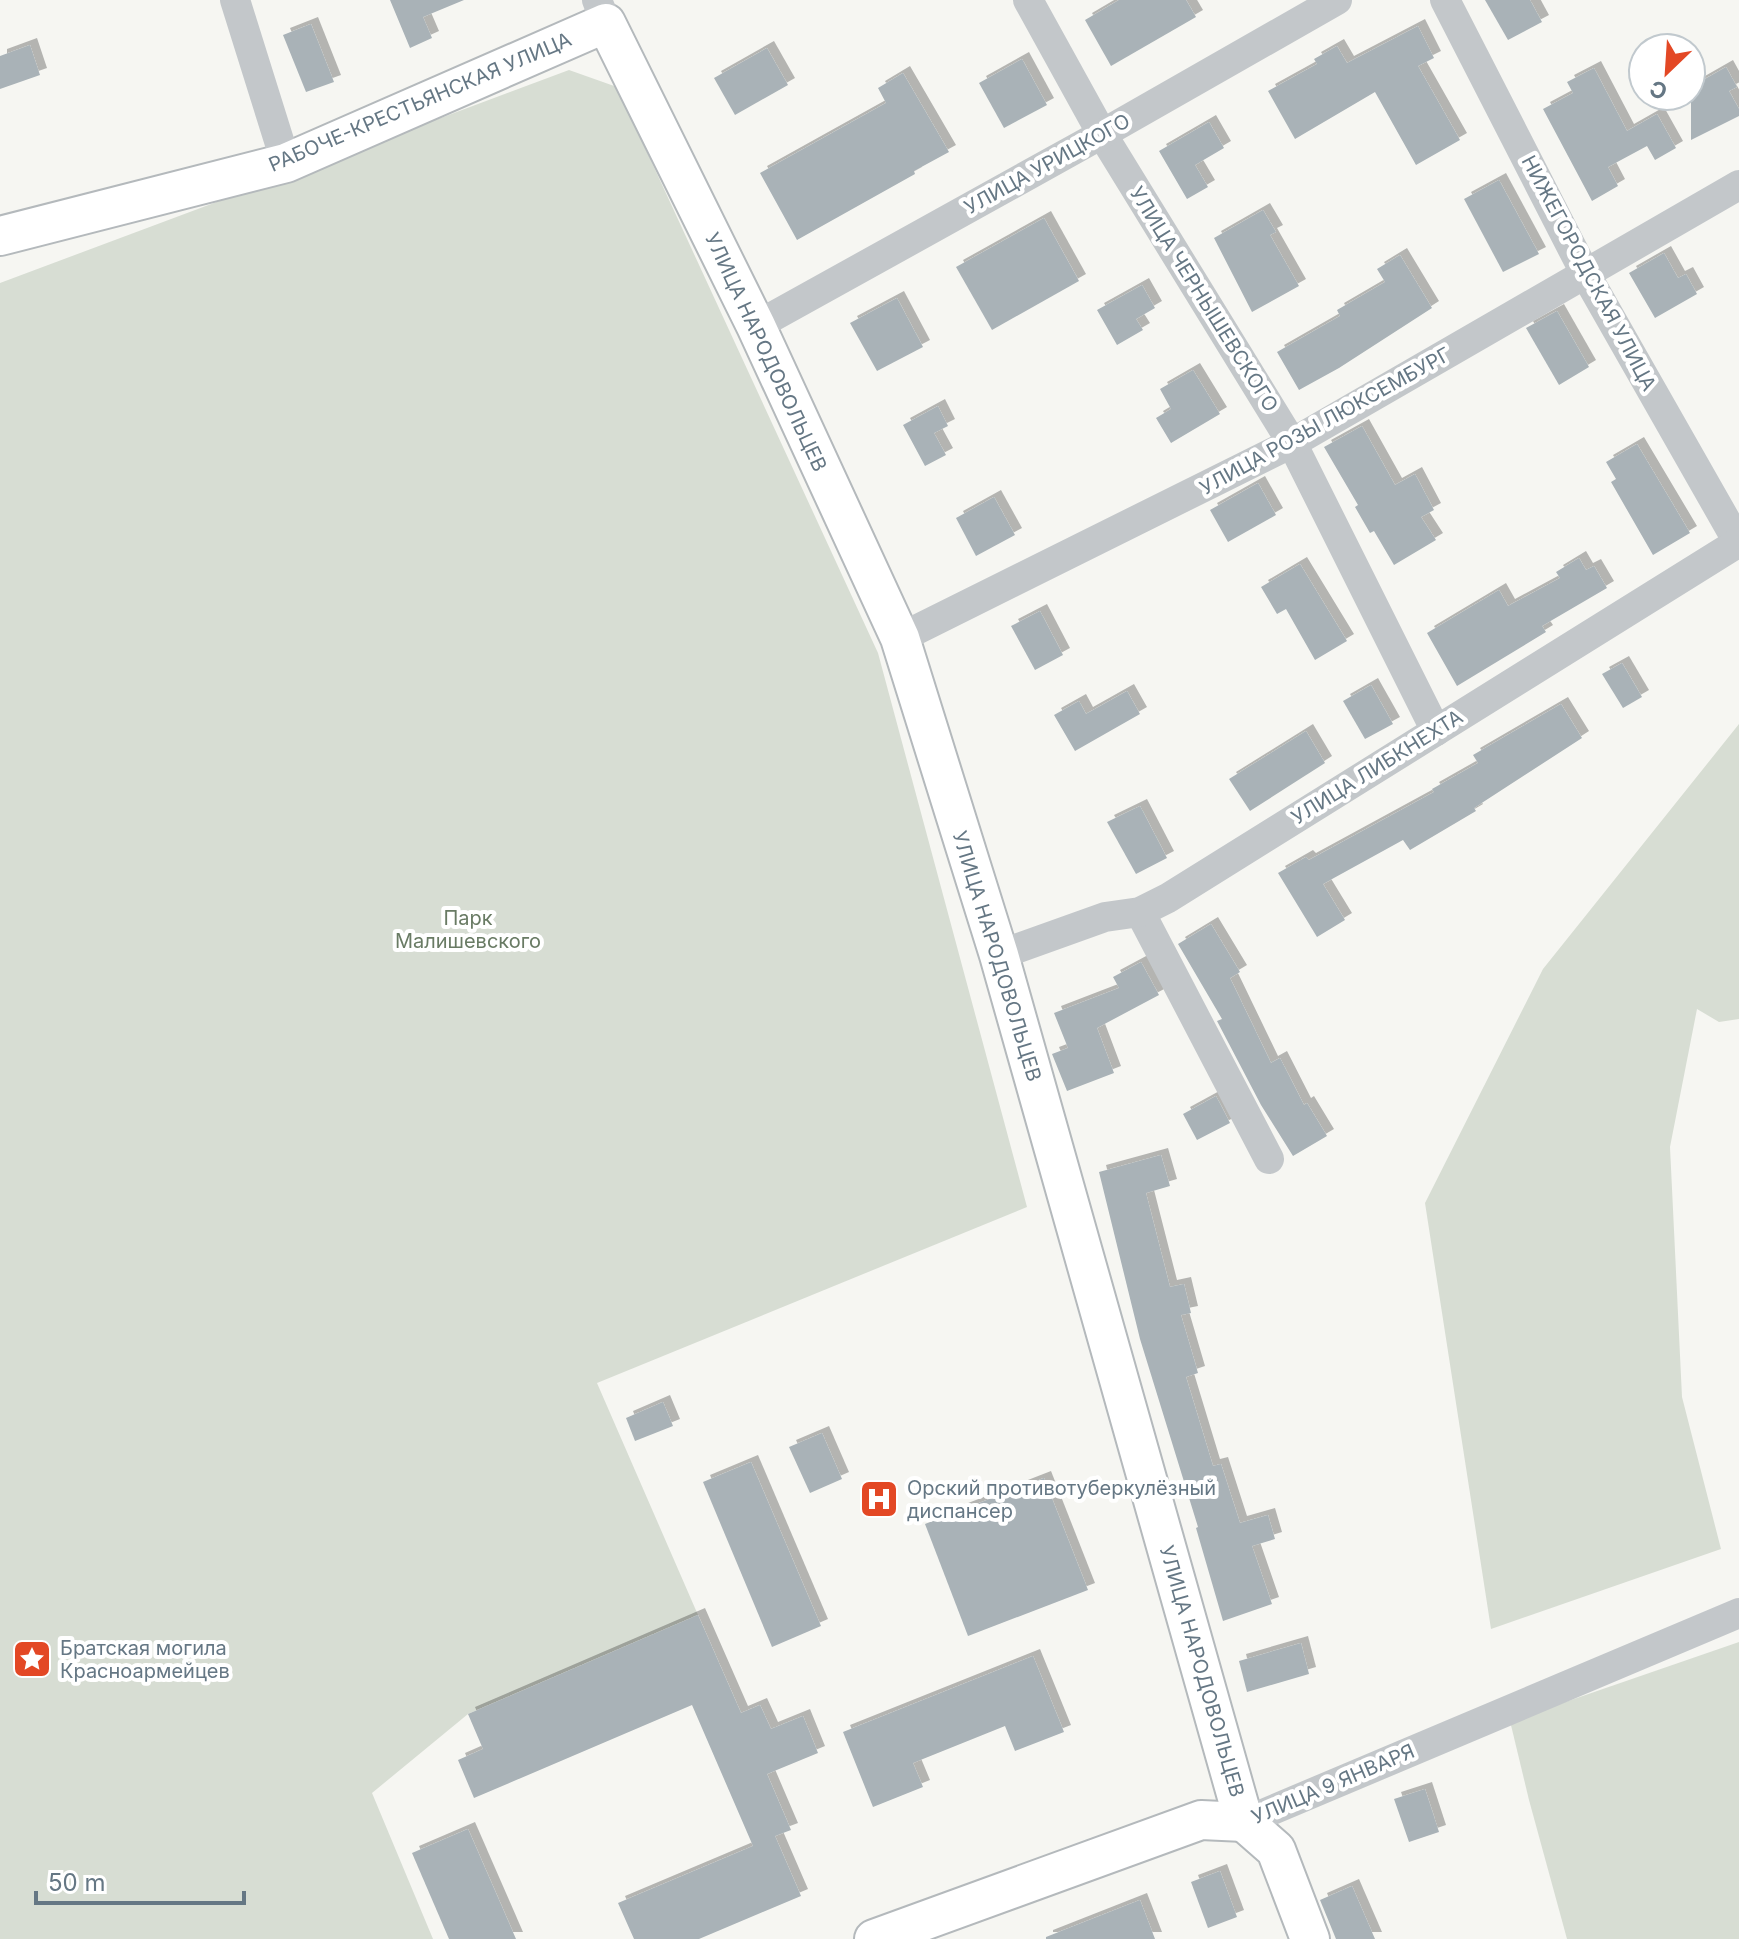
<svg xmlns="http://www.w3.org/2000/svg" width="1739" height="1939" font-family="Inter,sans-serif">
<style>
.green{fill:#d7ddd3}
.building{fill:#a9b2b7;filter:url(#shadow)}
.lines{fill:none;stroke-linecap:round;stroke-linejoin:round}
.major-casing{stroke:#b4b9bc;stroke-width:42}
.minor{stroke:#c3c7ca;stroke-width:30}
.major{stroke:#fff;stroke-width:38}
.labels{text-anchor:middle;stroke-width:8;stroke-linejoin:round;paint-order:stroke}
.street-label{font-size:20px;fill:#657784;stroke:#fff}
.park-label{font-size:20px;fill:#697b64;stroke:#fff}
.poi-label{font-size:20px;fill:#657784;stroke:#fff;text-anchor:start}
</style>
<defs>
<filter id="shadow"><feDropShadow dx="7" dy="-7" stdDeviation="0" flood-color="#0004"/></filter>
</defs>
<rect width="100%" height="100%" fill="#f6f6f2"/>
<g class="green">
<polygon points="569,70 617,87 878,653 1027,1207 597,1383 698,1615 468,1714 372,1793 433,1939 0,1939 0,283"/>
<polygon points="1739,724 1739,1019 1719,1022 1697,1009 1670,1147 1682,1397 1721,1549 1491,1629 1425,1203 1543,969"/>
<polygon points="1739,1642 1739,1939 1567,1939 1529,1800 1510,1721"/>
</g>
<g class="building">
<polygon points="390,0 464,0 423,17 432,38 410,48"/>
<polygon points="1119,0 1186,0 1196,17 1111,66 1085,20"/>
<polygon points="1485,0 1530,0 1542,22 1508,40"/>
<polygon points="311,24 334,82 306,92 283,35"/>
<polygon points="1418,26 1434,58 1418,66 1460,140 1416,165 1375,92 1295,139 1268,91 1317,64 1314,59 1337,46 1347,63"/>
<polygon points="30,45 40,75 0,89 0,56"/>
<polygon points="767,48 788,85 735,115 714,78"/>
<polygon points="1022,59 1047,105 1004,128 979,83"/>
<polygon points="1726,67 1737,87 1729,91 1739,109 1739,116 1691,140 1691,87"/>
<polygon points="1594,68 1627,131 1657,114 1676,148 1655,160 1647,146 1608,167 1618,186 1592,201 1543,109 1573,93 1567,82"/>
<polygon points="903,73 949,152 914,171 915,174 797,240 760,173 886,103 878,88"/>
<polygon points="1209,122 1224,148 1195,165 1208,187 1187,199 1159,151"/>
<polygon points="1499,180 1539,254 1503,272 1464,199"/>
<polygon points="1263,210 1276,232 1270,235 1299,286 1252,312 1214,238"/>
<polygon points="1044,218 1079,281 992,330 956,267"/>
<polygon points="1664,253 1678,278 1686,274 1697,294 1655,318 1629,273"/>
<polygon points="1400,255 1432,308 1339,368 1299,390 1277,352 1340,316 1337,310 1385,282 1377,269"/>
<polygon points="1142,285 1155,308 1136,319 1143,330 1117,345 1097,310"/>
<polygon points="897,298 923,347 877,371 850,323"/>
<polygon points="1557,311 1589,367 1559,385 1526,328"/>
<polygon points="1193,370 1220,414 1171,443 1156,418 1171,409 1160,389"/>
<polygon points="938,406 948,426 934,433 946,455 925,466 903,425"/>
<polygon points="1362,426 1395,485 1415,474 1434,510 1421,517 1436,540 1394,565 1374,531 1370,533 1355,507 1358,505 1324,447"/>
<polygon points="1637,444 1690,533 1653,555 1611,482 1616,479 1606,462"/>
<polygon points="1258,483 1276,515 1228,542 1210,510"/>
<polygon points="994,497 1015,535 976,556 956,518"/>
<polygon points="1579,558 1586,570 1594,566 1607,588 1542,626 1546,632 1457,686 1427,633 1499,590 1508,606 1560,578 1556,572"/>
<polygon points="1300,564 1347,641 1315,660 1286,609 1277,614 1261,587"/>
<polygon points="1040,611 1063,655 1035,670 1011,626"/>
<polygon points="1622,663 1642,697 1623,708 1602,674"/>
<polygon points="1371,685 1393,724 1365,739 1343,701"/>
<polygon points="1127,691 1140,714 1075,751 1054,715 1079,701 1086,714"/>
<polygon points="1561,704 1582,738 1474,808 1476,811 1410,850 1403,840 1323,884 1345,920 1317,937 1278,873 1306,857 1309,860 1434,792 1432,789 1478,763 1473,755"/>
<polygon points="1306,731 1325,763 1250,811 1229,779"/>
<polygon points="1140,806 1167,858 1136,874 1107,822"/>
<polygon points="1211,924 1240,972 1230,978 1271,1063 1280,1058 1304,1105 1307,1103 1327,1136 1293,1156 1261,1105 1217,1021 1222,1019 1178,944"/>
<polygon points="1141,962 1159,995 1097,1028 1114,1073 1067,1091 1052,1054 1068,1048 1054,1013 1119,988 1113,977"/>
<polygon points="1216,1096 1230,1123 1197,1140 1183,1114"/>
<polygon points="1161,1155 1170,1186 1146,1193 1170,1287 1184,1284 1191,1313 1181,1315 1198,1373 1186,1377 1213,1466 1221,1464 1240,1523 1268,1515 1275,1539 1252,1546 1272,1604 1223,1621 1196,1528 1198,1527 1140,1339 1099,1172"/>
<polygon points="663,1402 673,1426 635,1441 626,1418"/>
<polygon points="822,1433 842,1479 810,1493 789,1447"/>
<polygon points="751,1462 821,1626 772,1647 703,1482"/>
<polygon points="1044,1478 1088,1590 968,1636 925,1524"/>
<polygon points="698,1615 741,1713 760,1705 771,1729 803,1716 818,1753 767,1774 791,1830 775,1836 801,1896 699,1939 634,1939 618,1903 753,1846 692,1705 474,1798 458,1760 483,1749 468,1714"/>
<polygon points="1301,1643 1309,1674 1247,1692 1239,1661"/>
<polygon points="1033,1656 1064,1732 1015,1751 1005,1726 913,1763 923,1787 873,1807 843,1732"/>
<polygon points="1425,1789 1439,1832 1409,1842 1394,1799"/>
<polygon points="468,1829 516,1939 449,1939 412,1853"/>
<polygon points="1220,1871 1237,1917 1208,1928 1191,1882"/>
<polygon points="1352,1886 1375,1939 1336,1939 1320,1900"/>
<polygon points="1140,1900 1155,1939 1046,1939 1046,1937"/>
</g>
<g class="lines">
<g class="major-casing">
<g id="major">
<polyline points="0,236 286,163 606,23 756,326 900,638 999,955 1244,1822 1276,1850 1310,1939"/>
<polyline points="874,1939 1201,1820 1244,1822"/>
</g>
</g>
<g class="minor">
<polyline points="235,0 286,163"/>
<polyline points="597,0 606,23"/>
<polyline points="1028,0 1102,134 1292,443 1436,731"/>
<polyline points="1445,0 1586,275 1738,542"/>
<polyline points="756,326 1102,134 1337,0"/>
<polyline points="900,638 1292,443 1739,185"/>
<polyline points="1140,912 1269,1159"/>
<polyline points="999,955 1105,917 1140,912 1168,898 1739,542"/>
<polyline points="1244,1822 1739,1613"/>
</g>
<use href="#major" class="major"/>
</g>
<defs>
<g id="hospital-square" transform="scale(2)"><rect x="-9" y="-9" width="18" height="18" rx="4" fill="#e34825" stroke="#fff"/><path d="M-5-5h3v3.5h4V-5h3V5h-3V1.5h-4V5h-3Z" fill="#fff"/></g>
<g id="sight-square" transform="scale(2)"><rect x="-9" y="-9" width="18" height="18" rx="4" fill="#e34825" stroke="#fff"/><path d="M0-6L1.8-2.2L6-1.7L2.9 1.2L3.7 5.4L0 3.3L-3.7 5.4L-2.9 1.2L-6-1.7L-1.8-2.2Z" fill="#fff"/></g>
</defs>
<g fill-rule="evenodd">
<use href="#hospital-square" x="879" y="1499"/>
<use href="#sight-square" x="32" y="1659"/>
</g>
<g class="labels">
<g class="street-label">
<text transform="translate(420 102) rotate(-23)" y="7">РАБОЧЕ-КРЕСТЬЯНСКАЯ УЛИЦА</text>
<text transform="translate(1047 164) rotate(-29)" y="7">УЛИЦА УРИЦКОГО</text>
<text transform="translate(1589 273) rotate(62)" y="7">НИЖЕГОРОДСКАЯ УЛИЦА</text>
<text transform="translate(1204 299) rotate(58)" y="7">УЛИЦА ЧЕРНЫШЕВСКОГО</text>
<text transform="translate(766 352) rotate(65)" y="7">УЛИЦА НАРОДОВОЛЬЦЕВ</text>
<text transform="translate(1325 421) rotate(-29)" y="7">УЛИЦА РОЗЫ ЛЮКСЕМБУРГ</text>
<text transform="translate(1377 767) rotate(-32)" y="7">УЛИЦА ЛИБКНЕХТА</text>
<text transform="translate(997 956) rotate(73)" y="7">УЛИЦА НАРОДОВОЛЬЦЕВ</text>
<text transform="translate(1202 1671) rotate(74)" y="7">УЛИЦА НАРОДОВОЛЬЦЕВ</text>
<text transform="translate(1333 1784) rotate(-23)" y="7">УЛИЦА 9 ЯНВАРЯ</text>
</g>
<g class="park-label">
<text x="468" y="925">Парк<tspan x="468" dy="23">Малишевского</tspan></text>
</g>
<g class="poi-label">
<text x="907" y="1495">Орский противотуберкулёзный<tspan x="907" dy="23">диспансер</tspan></text>
<text x="60" y="1655">Братская могила<tspan x="60" dy="23">Красноармейцев</tspan></text>
</g>
</g>
<g transform="translate(1667 72) rotate(205)"><circle r="38" fill="#ffffff" stroke="#c1c9ce" stroke-width="2"/>
<path d="M0-6L14 30L0 20L-14 30Z" fill="#e34825"/>
<text y="-12" font-size="22" font-weight="bold" text-anchor="middle" fill="#657784">С</text>
</g>
<path d="M36 1891v12h208v-12" fill="none" stroke="#657784" stroke-width="4"/>
<text x="48" y="1891" font-size="24" fill="#657784" stroke="#ffffff" stroke-width="6" paint-order="stroke">50 m</text>
</svg>
